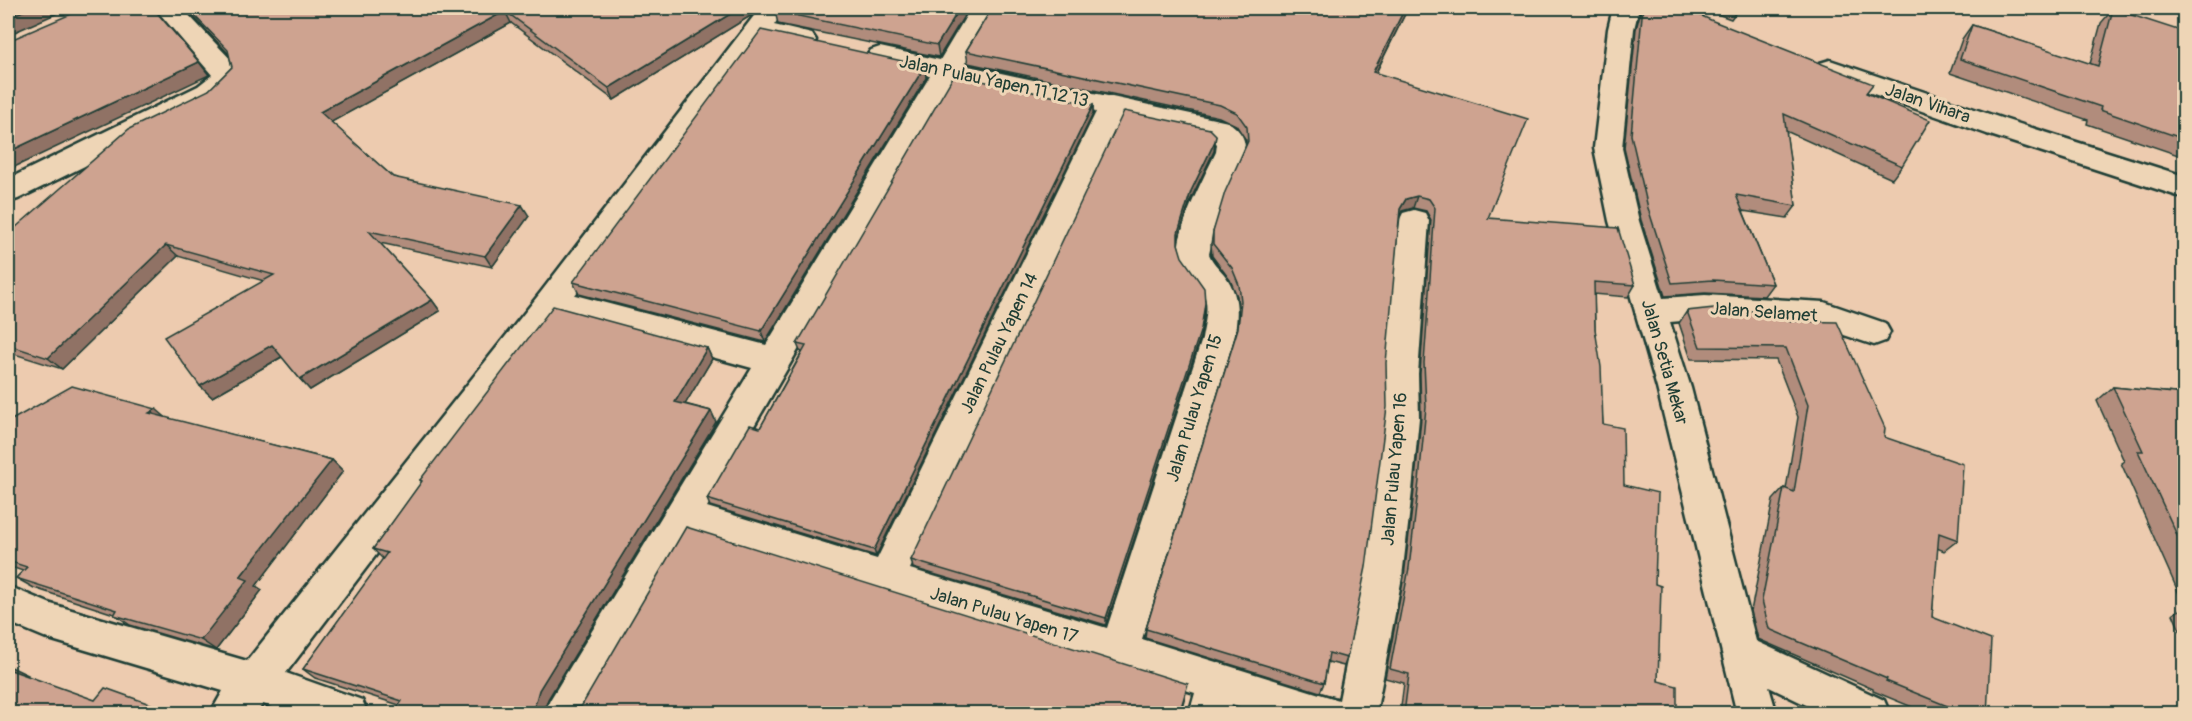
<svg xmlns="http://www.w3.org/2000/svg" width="2192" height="721" font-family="Pangolin,sans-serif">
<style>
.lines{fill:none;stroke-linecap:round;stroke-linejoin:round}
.minor-casing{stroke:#1f3d34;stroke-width:5}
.minor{fill:#eed5b6;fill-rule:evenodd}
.wall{fill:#b18c7c;stroke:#1f3d34;stroke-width:1.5}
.shaded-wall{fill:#907265;stroke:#1f3d34;stroke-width:1.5}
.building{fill:#cea390;stroke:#1f3d34;stroke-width:1.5}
.labels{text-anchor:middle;stroke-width:6;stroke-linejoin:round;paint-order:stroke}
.street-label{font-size:18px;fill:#1f3d34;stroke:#eed5b6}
</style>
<rect width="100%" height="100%" fill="#edcbaf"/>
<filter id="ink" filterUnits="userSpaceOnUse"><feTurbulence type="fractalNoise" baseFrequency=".0167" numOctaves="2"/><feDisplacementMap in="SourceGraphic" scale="12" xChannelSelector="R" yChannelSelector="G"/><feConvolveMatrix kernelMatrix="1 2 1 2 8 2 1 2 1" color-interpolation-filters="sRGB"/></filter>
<g filter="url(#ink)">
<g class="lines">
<g class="minor-casing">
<g id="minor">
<polygon points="155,8 182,8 235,64 240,78 218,100 18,199 8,202 8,179 198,86 212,75"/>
<path d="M760 8H786L774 25 812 34 816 40 812 46 803 49 763 39 575 295 766 345 930 76 871 62 867 56 871 50 880 47 940 60 971 8H997L964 65 1228 122C1238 128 1245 136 1245 148L1217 219 1209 254C1212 262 1218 267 1224 274 1240 295 1238 314 1234 339L1142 639 1339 700 1364 577 1376 491 1385 418 1384 374 1399 221 1403 213 1414 210 1425 213 1429 221 1418 374 1419 418 1412 491 1402 577 1376 714H1261L1232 704 1229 714H1189L1195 693 691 534 587 714H544L550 700 752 368 559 315 286 673 362 700 368 714H290L263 704 255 714H210L223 691 49 639 8 622V586L51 604 247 661 541 292ZM954 81 1096 112 877 559 707 507ZM1122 118 1210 137 1217 144 1216 152C1205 175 1176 229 1179 253 1181 271 1200 281 1205 297 1209 310 1204 326 1202 339L1107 628 910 569Z"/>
<polygon points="1613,8 1639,8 1634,29 1622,148 1639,221 1663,298 1705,295 1824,302 1885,323 1890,332 1885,341 1874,345 1823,328 1705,319 1670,322 1691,388 1756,641 1884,700 1890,714 1825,714 1769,687 1777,714 1737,714 1657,388 1609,221 1594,148 1608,29"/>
<polygon points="1830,60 2007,120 2184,176 2184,198 1987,134 1820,75 1816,69 1820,63"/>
</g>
</g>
<use href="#minor" class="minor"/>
</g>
<g class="wall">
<polygon points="185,8 758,8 752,15 614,100 511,23 331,122 393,177 529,216 492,267 380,243 432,300 440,311 310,390 300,379 282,357 212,397 200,386 264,281 178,256 62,369 8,352 8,234 209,90 232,67 229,54"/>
<polygon points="969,8 939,57 778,24 775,11"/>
<polygon points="992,8 1408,8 1376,73 1488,218 1635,285 1628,297 1594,294 1595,329 1603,424 1624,485 1655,584 1658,681 1677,714 1400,714 1404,683 1385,678 1404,577 1414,491 1421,418 1420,374 1431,220 1426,211 1413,208 1402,211 1400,216 1347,658 1344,666 1328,662 1324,683 1320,692 1145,638 1146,629 1237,331 1239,313 1237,296 1230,280 1212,256 1211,244 1213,232 1246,145 1246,140 1236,125 1219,117 968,63 966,51"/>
<polygon points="1643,8 1684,8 1866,93 1902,166 1892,179 1786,131 1796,206 1787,218 1743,211 1773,284 1764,296 1705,293 1665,296 1641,220 1624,148 1636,29 1640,14"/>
<polygon points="1701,8 1739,8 1731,19"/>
<polygon points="2113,9 2179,64 2184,66 2184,157 2087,124 2088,120 1950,73 1962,39 1972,25 2090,64 2101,23"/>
<polygon points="925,66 926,78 765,342 579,294 573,282"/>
<polygon points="1093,105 1093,114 876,556 710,506 707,499 760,428 802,352 800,351 797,344"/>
<polygon points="1216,135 1214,151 1190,201 1178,241 1178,244 1200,338 1106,625 913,568 911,560"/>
<polygon points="1687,311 1788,321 1884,437 1958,540 1944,551 1937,548 1932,617 1987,714 1929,714 1873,691 1873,689 1758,639 1751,611 1773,500 1784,488 1786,489 1798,417 1776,360 1691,359 1679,323"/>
<polygon points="707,348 712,359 685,404 711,411 716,422 548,699 545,707 1186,693 1180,714 400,714 396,710 399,705 315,678 303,669 383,559 373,549 422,482 420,480"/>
<polygon points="2113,387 2184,394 2184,605 2121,463 2124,461 2097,401"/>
<polygon points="166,418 332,460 343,471 256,586 262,590 216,650 130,625 114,614 34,588 16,578 23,571 8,566 8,422"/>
<polygon points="2184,607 2184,640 2173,614"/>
</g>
<g class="shaded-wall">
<polygon points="30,8 69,8 8,35 8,17"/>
<polygon points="740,8 758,8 752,15 614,100 609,88"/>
<polygon points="960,8 969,8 939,57 937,45"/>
<polygon points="1405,8 1408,8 1370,84 1373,72"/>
<polygon points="505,11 511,23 328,124 320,112"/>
<polygon points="199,62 209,75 8,170 8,152"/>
<polygon points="925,66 926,78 765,342 761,331"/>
<polygon points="1093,105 1093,114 876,556 874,550"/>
<polygon points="1215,141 1214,151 1190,201 1177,243 1178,233 1191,191"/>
<polygon points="1417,196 1413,208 1402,211 1397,221 1400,209 1406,199"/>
<polygon points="522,205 529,216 492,267 485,256"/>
<polygon points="166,245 178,256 62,369 48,358"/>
<polygon points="432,300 440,311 310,390 300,379"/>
<polygon points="1204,312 1200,338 1106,625 1106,618"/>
<polygon points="272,345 283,356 212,397 200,386"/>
<polygon points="707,348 712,359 680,413 675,402"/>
<polygon points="156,409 170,421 149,413"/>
<polygon points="711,411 716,422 548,699 543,714 534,708 539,690"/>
<polygon points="332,460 343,471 256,586 262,590 216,650 201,640 240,577"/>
<polygon points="9,666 28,675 25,678 8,669"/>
</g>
<g class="building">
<polygon points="8,8 30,8 8,17"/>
<polygon points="85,8 153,8 199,62 8,152 8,41"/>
<polygon points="187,8 740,8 609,88 505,11 320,112 393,177 522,205 485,256 369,231 432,300 300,379 272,345 200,386 164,337 274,275 166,245 48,358 8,345 8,234 129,129 209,90 232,67 228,50"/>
<polygon points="777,8 960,8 937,45 775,11"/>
<polygon points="992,8 1405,8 1373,72 1528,119 1488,218 1618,228 1635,285 1594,282 1595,329 1601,367 1603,424 1623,428 1624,485 1658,493 1655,584 1661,586 1658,681 1677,686 1677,714 1404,714 1409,674 1390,669 1409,568 1419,481 1426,407 1424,363 1435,208 1429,199 1417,196 1406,199 1400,209 1386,363 1387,407 1366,567 1347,658 1329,653 1324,683 1146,629 1238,328 1241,301 1239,285 1232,268 1213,244 1213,232 1225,192 1248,141 1247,127 1237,113 1220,105 966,51"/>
<polygon points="1644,8 1684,8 1713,21 1873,84 1866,93 1930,120 1902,166 1784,114 1796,206 1736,195 1773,284 1713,280 1672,283 1648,208 1631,135 1642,16"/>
<polygon points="2113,9 2184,32 2184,37 2179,64 2184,66 2184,139 2100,110 2101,107 1960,59 1972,25 2098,66"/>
<polygon points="761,30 925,66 761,331 573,282"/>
<polygon points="954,75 1093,105 874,550 707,499 750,425 760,428 806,346 797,344"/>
<polygon points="1124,111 1210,129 1216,135 1215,141 1191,191 1178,233 1178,244 1182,257 1204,288 1205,303 1201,329 1106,618 911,560"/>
<polygon points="553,306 707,348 675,402 711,411 539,690 534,708 581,707 686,527 1188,684 1179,714 405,714 396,710 402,701 303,669 387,553 373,549 422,481 420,480"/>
<polygon points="1714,308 1786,314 1788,321 1837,322 1885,428 1884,437 1963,464 1958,540 1939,533 1932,617 1991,640 1987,714 1967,714 1886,681 1887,679 1769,629 1762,600 1784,488 1794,492 1808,405 1786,348 1700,347 1687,311"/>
<polygon points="72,386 156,409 149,413 332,460 240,577 248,580 201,640 114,615 117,610 16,578 27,567 8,561 8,422"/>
<polygon points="2113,387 2184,394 2184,550 2138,451 2143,451"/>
<polygon points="8,669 95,700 105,688 178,714 8,714"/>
<polygon points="1261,707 1319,708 1318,714 1259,714"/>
</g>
</g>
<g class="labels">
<g class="street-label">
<text transform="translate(994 81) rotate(12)" y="6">Jalan Pulau Yapen 11 12 13</text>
<text transform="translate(1928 103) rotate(19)" y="6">Jalan Vihara</text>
<text transform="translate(1764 312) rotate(4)" y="6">Jalan Selamet</text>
<text transform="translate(999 343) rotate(-64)" y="6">Jalan Pulau Yapen 14</text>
<text transform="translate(1665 362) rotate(74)" y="6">Jalan Setia Mekar</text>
<text transform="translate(1194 408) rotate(-73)" y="6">Jalan Pulau Yapen 15</text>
<text transform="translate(1394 469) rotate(-85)" y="6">Jalan Pulau Yapen 16</text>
<text transform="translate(1004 615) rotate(17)" y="6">Jalan Pulau Yapen 17</text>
</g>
</g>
<rect width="2192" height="721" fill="none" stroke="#eed5b6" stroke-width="30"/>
<rect x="15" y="15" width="2162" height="691" fill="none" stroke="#1f3d34" stroke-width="2" filter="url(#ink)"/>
</svg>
